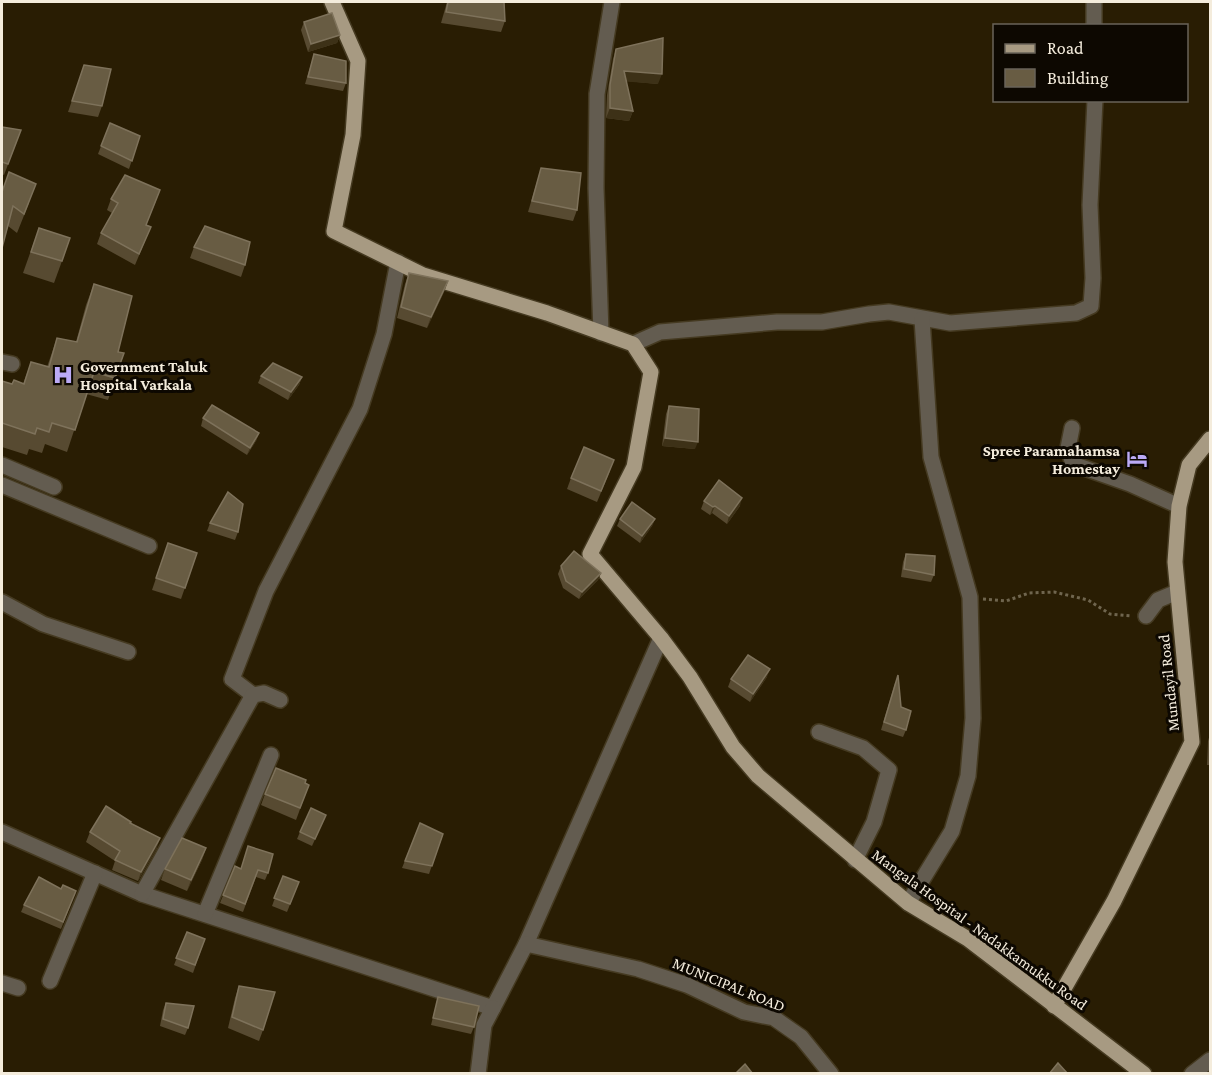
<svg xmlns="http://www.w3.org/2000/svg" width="1212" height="1075" font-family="'Crimson Pro',serif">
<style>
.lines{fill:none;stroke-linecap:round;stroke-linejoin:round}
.minor-casing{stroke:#453a21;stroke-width:18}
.major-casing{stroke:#453a21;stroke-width:18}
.path{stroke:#6f654e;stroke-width:3;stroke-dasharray:3 3;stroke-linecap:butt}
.minor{stroke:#635c50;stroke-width:15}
.major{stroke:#a79a82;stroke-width:15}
.wall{fill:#574a31}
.shaded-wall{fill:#3d3117}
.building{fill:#685c43;stroke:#7e725b;stroke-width:1.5}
.labels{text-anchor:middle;stroke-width:6;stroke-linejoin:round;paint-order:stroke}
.poi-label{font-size:16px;font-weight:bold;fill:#f4ecdc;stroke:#0d0801;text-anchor:start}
.street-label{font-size:16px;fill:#f4ecdc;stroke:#0d0801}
</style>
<rect width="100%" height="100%" fill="#291d03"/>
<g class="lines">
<g class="minor-casing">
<g id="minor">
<polyline points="1094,2 1094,26"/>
<polyline points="601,333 596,188 597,94 612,2"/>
<polyline points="633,344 660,332 777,322 822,322 869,314 889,312 950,323 1076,313 1091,306 1093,278 1090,205 1095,100"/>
<polyline points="2,362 12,364"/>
<polyline points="1072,428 1068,448 1073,464 1130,484 1179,506"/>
<polyline points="2,465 54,487"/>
<polyline points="2,485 149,546"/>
<polyline points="2,602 43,624 128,652"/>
<polyline points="1146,616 1158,600 1177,592"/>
<polyline points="253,695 232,679 266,591 360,409 384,334 398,262"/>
<polyline points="819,732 863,748 889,770 874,822 855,860"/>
<polyline points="2,832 142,894 493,1008 526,944 661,638"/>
<polyline points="142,894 253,695 264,693 280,700"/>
<polyline points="908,903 952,831 968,776 973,718 970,597 931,457 922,319"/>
<polyline points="205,914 271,755"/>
<polyline points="526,944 638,969 687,985 744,1012 774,1018 801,1037 831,1074"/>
<polyline points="50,981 95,873"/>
<polyline points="2,983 18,988"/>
<polyline points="478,1074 484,1025 493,1008"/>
<polyline points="1192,1074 1210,1060"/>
</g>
</g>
<g class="major-casing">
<g id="major">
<polyline points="332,2 358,61 353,135 334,231 423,275 547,313 633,344 651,372 634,467 590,554 661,638 690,677 733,747 758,776 908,903 968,939 1144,1074"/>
<polyline points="1054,1006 1114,901 1192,742 1175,562 1179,506 1189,465 1210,439"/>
</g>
</g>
<polyline class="path" points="983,599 1006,601 1029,593 1054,592 1088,600 1110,614 1132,616"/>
<use href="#minor" class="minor"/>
<use href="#major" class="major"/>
</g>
<g class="wall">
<polygon points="447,2 504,2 505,21 501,32 441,23"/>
<polygon points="304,22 340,35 337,43 308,52 301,30"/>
<polygon points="616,49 658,84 626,81 633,111 629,121 606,118 607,95 613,59"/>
<polygon points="314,54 346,83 343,91 305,84"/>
<polygon points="84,65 102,106 98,117 68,112"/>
<polygon points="110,123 140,136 129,169 98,154"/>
<polygon points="2,127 17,141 4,175 2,174"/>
<polygon points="541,168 577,210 573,221 528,212"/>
<polygon points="2,192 29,203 17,233 8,226"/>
<polygon points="111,199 156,201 146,225 151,227 135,265 97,244 101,233 112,213 107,210"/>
<polygon points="39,228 62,261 54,283 23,273"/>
<polygon points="194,247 245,265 241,277 190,258"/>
<polygon points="409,273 448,281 444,292 427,328 397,318 405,284"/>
<polygon points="94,284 118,352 124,353 108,400 86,394 67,452 45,444 42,453 29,449 27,455 2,447 2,381 12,384 23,384 31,362 47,367 57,338 76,342 86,305"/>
<polygon points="261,376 302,377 299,385 288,400 258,383"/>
<polygon points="669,406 695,449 662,446 666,414"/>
<polygon points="203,418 259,433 256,441 247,455 201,426"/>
<polygon points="610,471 597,502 567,489 571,478"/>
<polygon points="704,501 740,506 727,524 712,513 710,515 701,509"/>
<polygon points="620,519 655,519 652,526 640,543 617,526"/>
<polygon points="210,523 238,532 235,540 207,531"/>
<polygon points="168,543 197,553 181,599 152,590"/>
<polygon points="906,554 934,575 931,582 901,577 903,562"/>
<polygon points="561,566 601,573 598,580 579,599 563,588 558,574"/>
<polygon points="767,677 750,702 728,687 731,679"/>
<polygon points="895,683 906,730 903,737 881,730"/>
<polygon points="1210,734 1210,765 1207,765 1208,741"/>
<polygon points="305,784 309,785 296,820 261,805 265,794"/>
<polygon points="326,815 312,846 297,839 300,832"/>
<polygon points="420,823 443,834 429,874 402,868"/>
<polygon points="130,824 157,848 138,881 112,870 115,861 86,842 90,832"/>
<polygon points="248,846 268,873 265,880 256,877 243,912 220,903 235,866 241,869"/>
<polygon points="206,848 202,860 187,891 161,880 165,869"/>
<polygon points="283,876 299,882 287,912 272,906"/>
<polygon points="61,889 76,891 61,929 21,912 24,905"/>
<polygon points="187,932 205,939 193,973 174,965"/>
<polygon points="239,986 263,1030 259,1041 228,1028 235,998"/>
<polygon points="438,997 474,1027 471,1034 431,1025"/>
<polygon points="166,1003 188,1028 185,1035 160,1026 163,1010"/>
</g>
<g class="shaded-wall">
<polygon points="340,35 337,43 308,52 311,44"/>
<polygon points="624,71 662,74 658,84 620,81"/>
<polygon points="610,108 633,111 629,121 606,118"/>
<polygon points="448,281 444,292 427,328 431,317"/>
<polygon points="302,377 299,385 288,400 291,392"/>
<polygon points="259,433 256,441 247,455 250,448"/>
<polygon points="665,438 698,442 695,449 662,446"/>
<polygon points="742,498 740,506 727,524 729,516"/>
<polygon points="715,506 712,513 710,515 713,507"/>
<polygon points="655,519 652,526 640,543 642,536"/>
<polygon points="601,573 598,580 579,599 582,592"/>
<polygon points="770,669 767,677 750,702 753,694"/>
<polygon points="160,838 157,848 138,881 141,872"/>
<polygon points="206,848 202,860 187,891 191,880"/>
</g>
<g class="building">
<polygon points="448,2 504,2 505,21 446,12"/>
<polygon points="332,13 340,35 311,44 304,22"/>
<polygon points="663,38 662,74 624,71 633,111 610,108 610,85 616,49"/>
<polygon points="314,54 346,61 346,83 308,77"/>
<polygon points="84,65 111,69 102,106 72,101"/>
<polygon points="110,123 140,136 132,161 101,146"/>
<polygon points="2,127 21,130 8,164 2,162"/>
<polygon points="541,168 581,173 577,210 532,201"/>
<polygon points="9,172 36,184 24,214 13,206 2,248 2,192"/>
<polygon points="125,175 160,190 146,225 151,227 139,254 101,233 118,203 111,199"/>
<polygon points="205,226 250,242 245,265 194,247"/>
<polygon points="39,228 70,238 62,261 31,252"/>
<polygon points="409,273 448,281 431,317 401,307"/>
<polygon points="94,284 132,296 118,352 124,353 115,378 94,372 75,430 52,423 49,432 37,428 35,434 2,423 2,381 12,384 14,380 24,384 31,362 49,367 57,338 77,342"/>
<polygon points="273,363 302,377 291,392 261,376"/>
<polygon points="212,405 259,433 250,448 203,418"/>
<polygon points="669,406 699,409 698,442 665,438"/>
<polygon points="584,447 614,460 601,491 571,478"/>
<polygon points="719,480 742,498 729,516 715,506 713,507 704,501"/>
<polygon points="228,492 243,504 238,532 210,523"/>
<polygon points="632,502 655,519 642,536 620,519"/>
<polygon points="168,543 197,553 185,588 156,578"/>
<polygon points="574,551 601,573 582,592 566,581 561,566"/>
<polygon points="906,554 935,556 934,575 904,569"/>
<polygon points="748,655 770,669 753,694 731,679"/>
<polygon points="898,675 901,707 911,711 906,730 884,722"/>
<polygon points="276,768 306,780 305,783 309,785 300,808 265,794"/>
<polygon points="106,806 131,822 130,823 160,838 141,872 115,860 120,851 90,832"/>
<polygon points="311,808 326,815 315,839 300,832"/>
<polygon points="420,823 443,834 432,866 405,861"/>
<polygon points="182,838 206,848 191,880 165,869"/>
<polygon points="248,846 273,854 268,873 258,870 245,904 223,895 235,866 241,869"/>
<polygon points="283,876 299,882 290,904 274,898"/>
<polygon points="39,877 61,889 63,885 76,891 63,922 24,905"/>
<polygon points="187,932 205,939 195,965 176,958"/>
<polygon points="239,986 275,992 263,1030 232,1017"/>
<polygon points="438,997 479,1006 474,1027 433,1018"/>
<polygon points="166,1003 194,1006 188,1028 163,1019"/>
<polygon points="1058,1063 1068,1074 1049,1074"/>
<polygon points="745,1064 753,1074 735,1074"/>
</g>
<defs>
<g id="hospital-bare" transform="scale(1.62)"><path d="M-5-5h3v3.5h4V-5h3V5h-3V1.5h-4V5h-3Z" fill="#bbaaf6" stroke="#0d0801" stroke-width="2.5" paint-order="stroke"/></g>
<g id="hotel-bare" transform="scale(1.62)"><path d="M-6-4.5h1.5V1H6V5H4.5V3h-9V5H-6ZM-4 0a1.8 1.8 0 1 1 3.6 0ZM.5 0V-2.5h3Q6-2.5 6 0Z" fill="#bbaaf6" stroke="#0d0801" stroke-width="2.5" paint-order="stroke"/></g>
</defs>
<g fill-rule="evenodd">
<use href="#hospital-bare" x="63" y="375"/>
<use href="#hotel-bare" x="1137" y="459"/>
</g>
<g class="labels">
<g class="poi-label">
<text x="80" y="372">Government Taluk<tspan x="80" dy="18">Hospital Varkala</tspan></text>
<text x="1120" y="456" text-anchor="end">Spree Paramahamsa<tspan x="1120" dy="18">Homestay</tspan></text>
</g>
<g class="street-label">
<text transform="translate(1168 683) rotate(-96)" y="6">Mundayil Road</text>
<text transform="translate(980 929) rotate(36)" y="6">Mangala Hospital - Nadakkamukku Road</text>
<text transform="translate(729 984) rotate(22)" y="6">MUNICIPAL ROAD</text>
</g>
</g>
<rect width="1212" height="1075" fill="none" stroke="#f4ecdc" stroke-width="6"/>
<rect x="993" y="24" width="195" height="78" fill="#0d0801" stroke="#696359" stroke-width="1.5"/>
<rect x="1005" y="44" width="30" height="9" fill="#a79a82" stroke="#696359" stroke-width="1.5"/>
<text x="1047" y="54" font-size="18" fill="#f4ecdc">Road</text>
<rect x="1005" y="69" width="30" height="18" fill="#685c43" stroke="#696359" stroke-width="1.5"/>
<text x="1047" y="84" font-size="18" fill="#f4ecdc">Building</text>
</svg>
